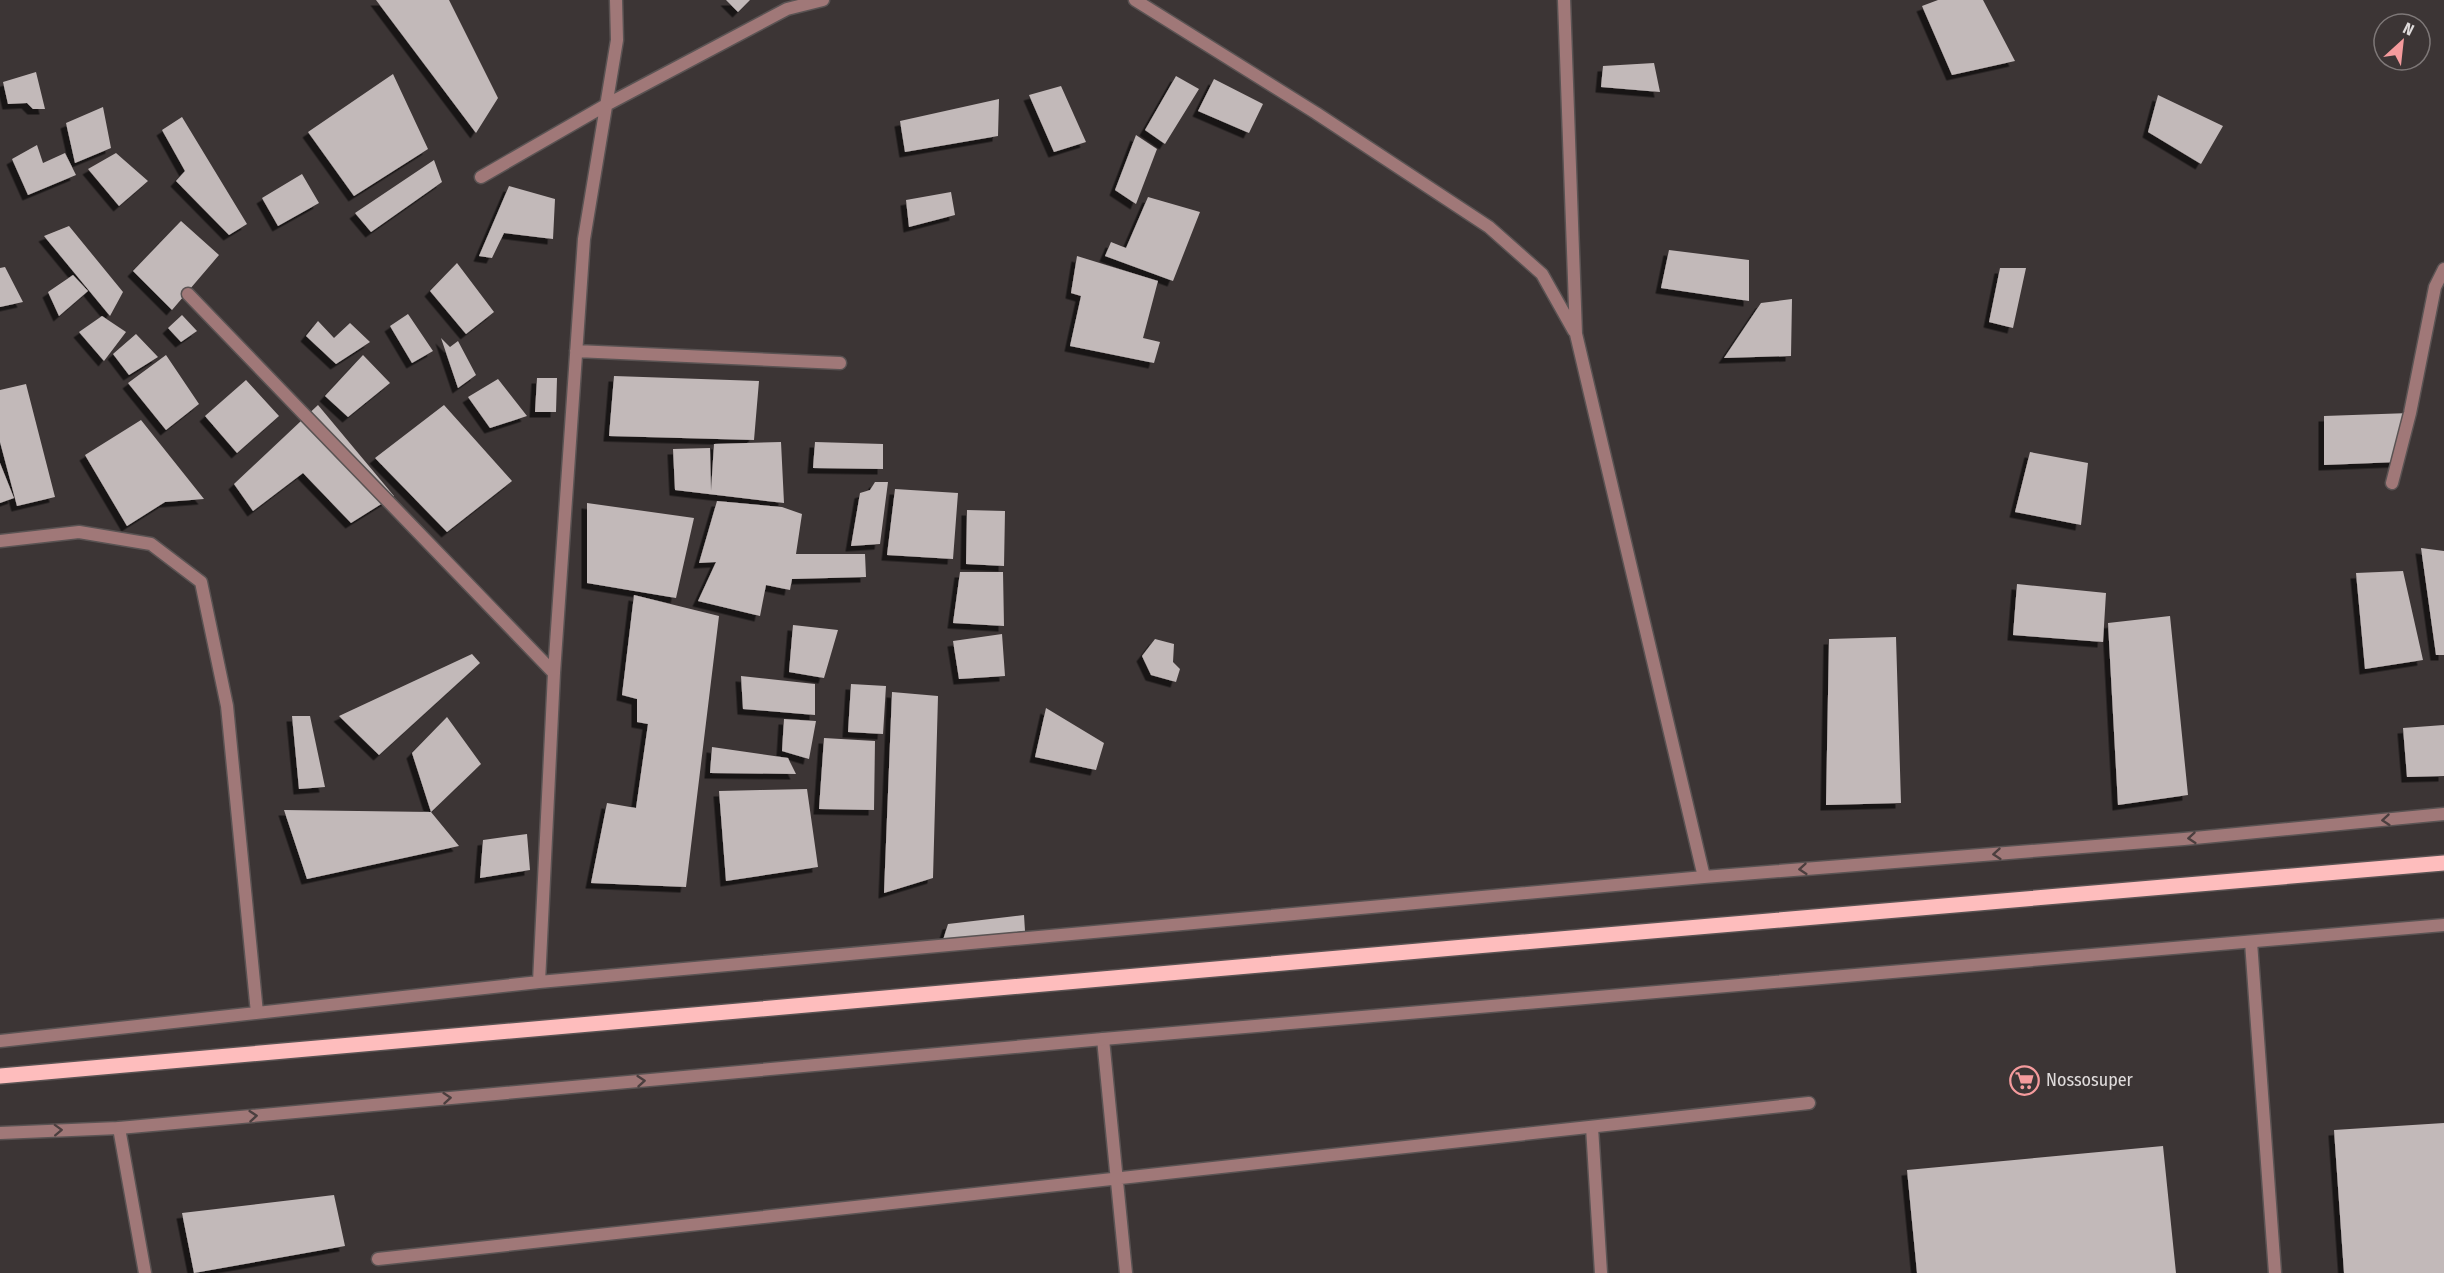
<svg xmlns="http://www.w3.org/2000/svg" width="2444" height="1273" viewBox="0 0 2444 1273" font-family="'Fira Sans Condensed',sans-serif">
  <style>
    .building { fill: #c2b9b9; filter: url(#shadow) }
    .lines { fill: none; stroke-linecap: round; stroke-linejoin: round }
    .service-casing { stroke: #5a5353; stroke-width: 15 }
    .minor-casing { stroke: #5a5353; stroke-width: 15 }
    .primary-casing { stroke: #5a5353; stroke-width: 18 }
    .service { stroke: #a07878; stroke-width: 12 }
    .minor { stroke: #a07878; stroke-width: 12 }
    .primary { stroke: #febdbd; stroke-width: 15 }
    .oneway { stroke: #4b3f3f }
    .labels { text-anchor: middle; stroke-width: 6; stroke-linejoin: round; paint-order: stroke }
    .poi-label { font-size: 18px; fill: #e0dcdc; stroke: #3c3535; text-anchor: start }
  </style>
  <defs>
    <filter id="shadow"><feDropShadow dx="-5.5" dy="5.5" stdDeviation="0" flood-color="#0009"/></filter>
  </defs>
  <rect width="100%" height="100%" fill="#3c3535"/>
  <path class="building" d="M376 0H449L498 98 476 133Z
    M726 0H750L738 12Z
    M1938 0H1983L2015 61 1952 75 1922 6Z
    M1654 63 1660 92 1601 87 1603 66Z
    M36 72 45 109H33L27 103 8 104 3 82Z
    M393 74 428 149 354 196 308 132Z
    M1176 76 1199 89 1165 144 1145 130Z
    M1214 79 1263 104 1249 133 1198 111Z
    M1061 86 1086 142 1054 152 1029 95Z
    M2158 95 2223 126 2201 164 2148 132Z
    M999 99 998 136 905 152 900 121Z
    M103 107 111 148 75 163 66 123Z
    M182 117 247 224 229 235 176 181 185 171 162 130Z
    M1136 135 1157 149 1136 204 1115 190Z
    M37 145 43 163 65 153 76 175 28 195 12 159Z
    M116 153 148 181 119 206 88 169Z
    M434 160 442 182 371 232 355 213Z
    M302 174 319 203 278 226 262 198Z
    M509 186 555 199 553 239 504 233 492 258 479 256Z
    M951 192 955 215 909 227 906 200Z
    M1148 197 1200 212 1173 281 1105 256 1111 242 1126 248Z
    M181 221 219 255 172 310 133 271Z
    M69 226 123 292 110 316 44 236Z
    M1669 250 1749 260V301L1661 288Z
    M1077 256 1158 281 1143 338 1160 342 1154 363 1070 346 1081 296 1071 293Z
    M457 263 494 312 466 334 430 291Z
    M5 267 23 302 0 307V268Z
    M2000 268H2026L2013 328 1989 322Z
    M73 275 88 291 59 316 48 292Z
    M1792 299 1791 356 1724 358 1761 303Z
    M408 314 433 351 412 363 390 326Z
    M182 315 197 331 181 342 168 328Z
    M102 316 126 332 104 361 79 332Z
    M318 321 334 338 350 323 370 342 336 364 306 336Z
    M136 334 158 357 129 375 113 354Z
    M441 338 450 347 458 341 476 375 458 388Z
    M166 355 199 404 166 430 128 383Z
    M363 355 390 383 348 417 325 396Z
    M614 376 759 381 754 440 609 436Z
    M537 378H557L556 412H535Z
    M498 379 527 416 490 428 468 397Z
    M246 380 279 416 237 453 205 416Z
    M26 384 55 497 17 506 0 442V390Z
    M318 405 394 496 351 523 303 473 253 511 234 484Z
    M444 405 512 481 447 532 375 458Z
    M2410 413 2398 462 2324 465V416Z
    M141 420 204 499 165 502 127 526 85 455Z
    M781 442 784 503 675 490 673 449 710 448 711 491 714 444Z
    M815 442 883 444V469L813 468Z
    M2030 452 2088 463 2081 525 2015 512Z
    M0 463 14 498 0 503Z
    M875 482H888L880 544 851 546 860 493 870 490Z
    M895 489 958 493 953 559 887 555Z
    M717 501 782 507 802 514 796 554H865L866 577 792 579 790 590 766 585 760 616 698 601 716 562 699 563Z
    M587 503 694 518 676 598 587 583Z
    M967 510 1005 511 1004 566 966 564Z
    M2421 548 2444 551V655H2436Z
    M2403 571 2423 660 2365 669 2356 573Z
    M960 572H1003L1004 626 953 623Z
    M2017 584 2106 593 2103 642 2013 635Z
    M634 595 719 616 686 887 591 883 607 803 636 808 648 724 637 722V699L622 695Z
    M2170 616 2188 795 2118 805 2108 623Z
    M793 625 838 630 824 678 789 672Z
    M1002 634 1005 676 959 679 953 641Z
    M1896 637 1901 803 1826 805 1829 639Z
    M1155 639 1174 644 1173 662 1180 669 1176 682 1151 675 1142 656Z
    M472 654 480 663 379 755 339 716Z
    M741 676 815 684V715L743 709Z
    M851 684 886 686 883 734 848 732Z
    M892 692 938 696 933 878 884 893Z
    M1046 708 1104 743 1096 770 1035 757Z
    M292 716H310L325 787 299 789Z
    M447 717 481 764 431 812 412 753Z
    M784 719 816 721 809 759 782 751Z
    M2444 725V776L2407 777 2403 728Z
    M824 738 875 741 874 810 819 809Z
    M712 747 788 758 796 774 710 773Z
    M807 789 818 867 726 881 719 791Z
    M284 810 431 812 459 846 307 879Z
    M527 834 530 870 480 878 483 840Z
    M1024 915 1025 931 943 940 948 924Z
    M2444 1123V1273H2344L2334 1130Z
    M2163 1146 2176 1273H1917L1907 1170Z
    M334 1195 345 1246 194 1273 182 1213Z"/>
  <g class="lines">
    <defs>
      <path id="service" d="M2392 483 2410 413 2435 287 2444 269
        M2251 942 2275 1273
        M1103 1039 1126 1273
        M1592 1127 1601 1273
        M119 1128 145 1273
        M378 1259 1809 1103"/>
      <path id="minor" d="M1135 0 1316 113 1489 227 1542 274 1574 331
        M1564 0 1576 334 1704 877
        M481 177 606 105 787 9 823 0
        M188 294 554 673
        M576 351 840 363
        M0 541 79 532 151 544 201 582 227 706 257 1013
        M539 982 554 673 584 239 617 40 616 0
        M0 1041 539 982 1704 877 2184 839 2444 814
        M0 1133 119 1128 1103 1039 2444 925"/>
      <path id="primary" d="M0 1076 1453 948 2444 863"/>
    </defs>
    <use href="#service" class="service-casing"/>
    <use href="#minor" class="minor-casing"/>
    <use href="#primary" class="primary-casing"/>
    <use href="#service" class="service"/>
    <use href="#minor" class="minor"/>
    <use href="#primary" class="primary"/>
  </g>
  <defs><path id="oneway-chevron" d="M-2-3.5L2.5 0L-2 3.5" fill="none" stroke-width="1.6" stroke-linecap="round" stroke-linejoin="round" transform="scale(1.5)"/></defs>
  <g class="oneway">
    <use href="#oneway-chevron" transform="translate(2386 820) rotate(175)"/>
    <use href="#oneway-chevron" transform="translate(2192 838) rotate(175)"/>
    <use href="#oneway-chevron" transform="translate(1997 854) rotate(175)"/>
    <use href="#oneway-chevron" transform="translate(1803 869) rotate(175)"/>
    <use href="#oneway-chevron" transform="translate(641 1081) rotate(-5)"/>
    <use href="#oneway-chevron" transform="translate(447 1098) rotate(-5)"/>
    <use href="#oneway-chevron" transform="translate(253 1116) rotate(-5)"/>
    <use href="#oneway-chevron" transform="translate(58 1130) rotate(-2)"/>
  </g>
  <defs>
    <symbol id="supermarket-ring" viewBox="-11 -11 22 22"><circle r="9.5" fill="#3c3535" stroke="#f59b9d" stroke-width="1.5"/><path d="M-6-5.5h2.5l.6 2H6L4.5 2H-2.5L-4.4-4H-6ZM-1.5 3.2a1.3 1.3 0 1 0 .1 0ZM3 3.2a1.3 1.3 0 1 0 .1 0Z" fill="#f59b9d"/></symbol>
  </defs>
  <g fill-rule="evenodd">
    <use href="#supermarket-ring" x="2008" y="1064" width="33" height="33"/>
  </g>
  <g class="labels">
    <g class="poi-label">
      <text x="2046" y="1086">Nossosuper</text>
    </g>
  </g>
  <g transform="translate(2402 42) rotate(27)"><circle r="28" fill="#3c3535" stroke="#7e7878" stroke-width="1.5"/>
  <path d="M0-4.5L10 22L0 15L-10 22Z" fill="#f59b9d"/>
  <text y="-9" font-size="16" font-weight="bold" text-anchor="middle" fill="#e0dcdc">N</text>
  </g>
</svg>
